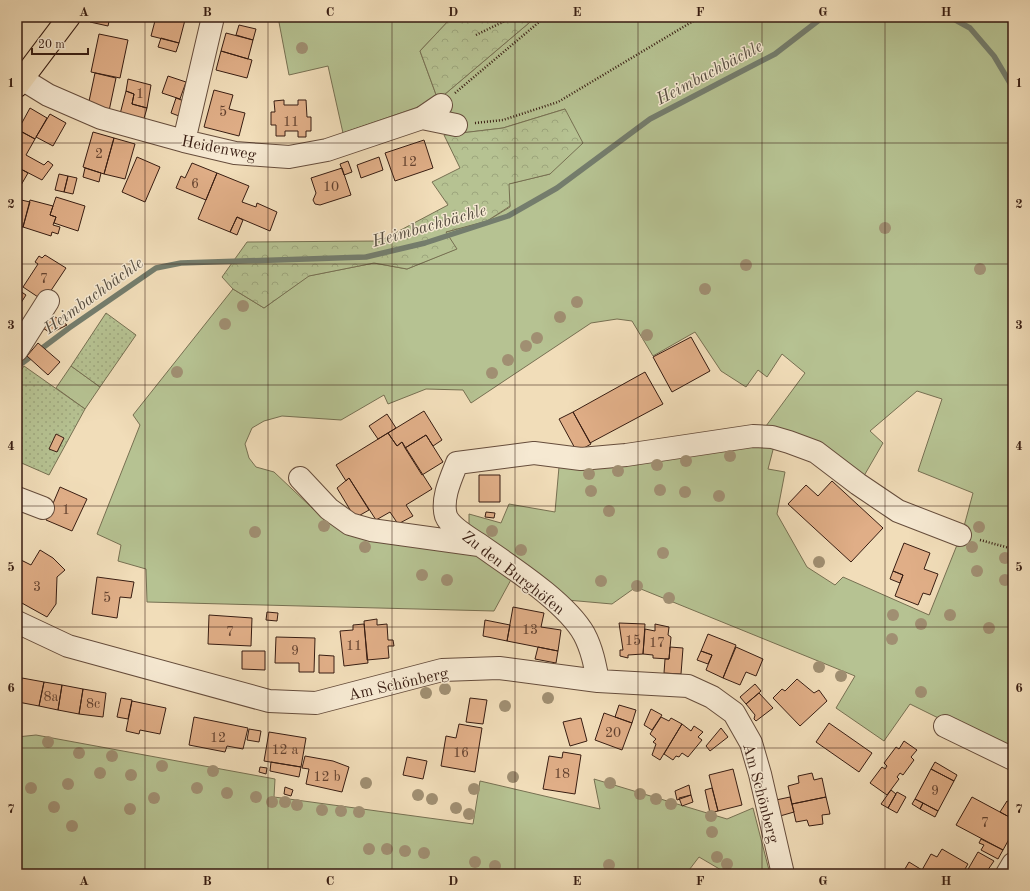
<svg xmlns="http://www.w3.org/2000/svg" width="1030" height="891" viewBox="0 0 1030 891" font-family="'Old Standard TT',serif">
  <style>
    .grass { fill: #b6c292; stroke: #777052 }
    .forest { fill: url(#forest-crowns); stroke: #777052 }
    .garden { fill: url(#garden-dots); stroke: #777052 }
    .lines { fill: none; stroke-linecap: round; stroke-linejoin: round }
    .stream { stroke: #747d6d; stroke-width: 5.5 }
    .building { fill: #e0ae87; stroke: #381d12 }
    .minor-casing { stroke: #664d3c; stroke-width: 24 }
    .major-casing { stroke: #381d12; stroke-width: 24 }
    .path { stroke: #381d12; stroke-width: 2.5; stroke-dasharray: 1 2; stroke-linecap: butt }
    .minor { stroke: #f6e9d2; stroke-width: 22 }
    .major { stroke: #f1ddb9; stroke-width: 22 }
    .tree { fill: #a08f72 }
    .grid { fill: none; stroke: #381d12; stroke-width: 1; stroke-opacity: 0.55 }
    .labels { text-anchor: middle; stroke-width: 3; stroke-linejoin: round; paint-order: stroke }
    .number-label { font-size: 14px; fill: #62412f }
    .street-label { font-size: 16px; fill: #381d12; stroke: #f6e9d2 }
    .water-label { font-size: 17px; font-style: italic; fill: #564d40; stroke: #f6e9d2 }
    .neatline { fill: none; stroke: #381d12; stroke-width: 1.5 }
    .grid-label { font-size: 13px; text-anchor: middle; font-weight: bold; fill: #381d12 }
  </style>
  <defs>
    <pattern id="forest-crowns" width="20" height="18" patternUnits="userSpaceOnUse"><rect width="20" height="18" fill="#b6c292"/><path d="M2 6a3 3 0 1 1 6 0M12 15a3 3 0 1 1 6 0" fill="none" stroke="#9da67d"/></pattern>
    <pattern id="garden-dots" width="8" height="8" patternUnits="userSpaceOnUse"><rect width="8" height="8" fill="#b6c292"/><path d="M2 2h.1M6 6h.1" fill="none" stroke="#9da67d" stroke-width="1.8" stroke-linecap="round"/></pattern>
  </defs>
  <rect width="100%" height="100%" fill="#f1ddb9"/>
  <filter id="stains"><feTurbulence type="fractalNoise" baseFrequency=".005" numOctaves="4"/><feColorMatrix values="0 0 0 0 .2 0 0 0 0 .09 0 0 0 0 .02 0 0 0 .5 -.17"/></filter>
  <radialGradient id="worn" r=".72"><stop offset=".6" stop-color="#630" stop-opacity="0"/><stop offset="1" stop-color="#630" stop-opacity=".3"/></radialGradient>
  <path class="grass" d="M278 17H452L420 51 438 100 536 17H1013V755L910 704 884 741 836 708 855 676 636 587 612 604 567 600 469 526V514L501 523 509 504 555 512 559 467 736 443 774 446 768 469 785 472 777 514 807 567 835 585 843 577 929 615 963 530 973 493 918 471 942 399 917 391 870 431 883 443 861 481 766 426 805 373 782 354 767 377 758 370 746 387 721 371 695 332 653 356 632 321 617 319 591 323 471 403 463 390 426 389 388 404 384 395 341 420 282 416 264 421 252 428 245 444 249 458 256 467 274 472 327 522 347 532 476 549 513 576 494 611 147 602 146 569 118 561 121 545 97 534 140 425 133 415 233 289 264 308 308 276 374 263 407 269 456 249 446 232 487 221 510 207 508 184 550 174 565 109 503 128 462 133 438 100 343 133 328 66 289 75Z
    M71 366 100 387 85 409 56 388Z
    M36 735 275 779 274 797 473 824 480 781 600 809 594 779 727 819 753 808 770 874H728L699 857 686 874H17V737Z"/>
  <path class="forest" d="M452 17H536L438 100 420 51Z
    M565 109 583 143 550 174 509 184 510 206 487 221 446 232 457 249 407 269 374 263 309 276 264 308 233 289 222 277 247 242 380 241 448 205 432 182 460 168 444 135 503 128Z"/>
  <path class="garden" d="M106 313 136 335 100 387 71 366Z
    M24 366 85 409 49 475 17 461V377Z"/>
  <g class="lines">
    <path class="stream" d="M950 17 970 28 994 56 1013 88
      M17 367 69 328 156 268 181 263 366 257 425 243 508 216 557 188 650 119 775 54 823 17"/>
  </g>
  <path class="building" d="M91 17H110L108 26 90 22Z
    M115 17H132L131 21Z
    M156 17H174L185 20 179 43 151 36Z
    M239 25 256 29 253 40 236 35Z
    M226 33 253 40 248 59 221 51Z
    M99 34 128 40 120 78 91 72Z
    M161 38 179 43 176 52 158 47Z
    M221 51 252 60 247 78 216 70Z
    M95 73 116 78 109 111 88 106Z
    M168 76 186 82 180 99 162 93Z
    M128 79 151 85 147 108 132 104 134 94 126 91Z
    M214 90 233 95 229 109 245 113 239 136 204 127Z
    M126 91 134 94 132 104 147 108 143 122 119 118Z
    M176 98 184 101 179 116 171 113Z
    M284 100V105H298V100H306L307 117H311V131H306V137H298V131H285V136H276V125H271V112H275L274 101Z
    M30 108 47 118 35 139 18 130Z
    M50 114 66 123 53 146 36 137Z
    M17 129 35 139 26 155 44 165 48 161 53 165 42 180 17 167Z
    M93 132 114 138 104 174 83 167Z
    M114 138 135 144 125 179 104 174Z
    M424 140 433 168 395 181 385 153Z
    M137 157 160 167 145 202 122 192Z
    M379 157 383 170 361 178 357 165Z
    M348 161 352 172 344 175 340 164Z
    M192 163 217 173 206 200 176 188 181 176 185 178Z
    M17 167 28 173 17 192Z
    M85 168 101 173 99 182 83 177Z
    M342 168 351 195 320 205 315 204 313 200 316 193 311 178Z
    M217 173 249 186 242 202 256 207 257 203 277 212 270 231 237 217 230 232 198 219Z
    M59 174 68 176 64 192 55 190Z
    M68 176 77 178 73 194 64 192Z
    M56 197 85 206 78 231 54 223 56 217 50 215Z
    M17 199 30 202 23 227 17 226Z
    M30 200 53 206 50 215 56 217 53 225 60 227 58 234 52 232 51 236 23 227Z
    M237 217 243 220 237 235 230 232Z
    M45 255 66 268 44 301 23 287 38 264 35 262 39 256 42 258Z
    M17 289 26 295 17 309Z
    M45 310 67 325 51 333 36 324Z
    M691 337 710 371 672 392 653 357Z
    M38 343 60 362 48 375 27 356Z
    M645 372 663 404 590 443 573 412Z
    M424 411 442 440 433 446 426 435 405 448 402 442 397 446 388 433Z
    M573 412 591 444 577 452 559 419Z
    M387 414 396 428 378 439 369 426Z
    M388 433 397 446 402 442 432 489 406 505 413 516 398 524 390 512 376 520 349 478 346 481 336 465Z
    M56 434 64 438 57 452 49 449Z
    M426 435 443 462 422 475 405 448Z
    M479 475H500V502H479Z
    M349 478 369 510 355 518 337 488Z
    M832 481 883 528 851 562 788 504 806 485 818 496Z
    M60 487 87 499 72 531 46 520Z
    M486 512 495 513 494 518 485 517Z
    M904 543 930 553 924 569 938 574 930 595 923 593 918 605 895 596 903 575 893 571Z
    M40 550 53 558 65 570 57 577 56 604 47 617 20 602 17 595V563L19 559 31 565Z
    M893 571 903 575 900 583 890 579Z
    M97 577 134 582 131 598 120 597 117 618 92 614Z
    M513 607 544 613 541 627 561 630 558 651 507 641Z
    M267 612 278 613 277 621 266 620Z
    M209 615 252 618 251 646 208 644Z
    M377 619V625L387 624 388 640H393L394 646H388L389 658 367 660 364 621Z
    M485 620 510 625 507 641 483 636Z
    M619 623 645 624 643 654 628 655V658L620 656V650H623Z
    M364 624 368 663 344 666 340 631 353 630V625Z
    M655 624 669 627 668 635 671 637 669 659 653 658V655L643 654 645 629 655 631Z
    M708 634 736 645 723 678 706 670 712 655 701 651Z
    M276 637 315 638 314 672H299V663H275Z
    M538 647 558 651 556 663 535 659Z
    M670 647 683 648 681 674 664 673 665 659H669Z
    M736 647 763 659 756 676 746 672 740 685 723 678Z
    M242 651H265V670L242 669Z
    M701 651 712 655 708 664 697 660Z
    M319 655 334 656V673H319Z
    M22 678 44 682 39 706 18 702Z
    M797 679 814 693 819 690 827 701 800 726 773 698 782 689 785 691Z
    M44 682 62 685 58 710 39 706Z
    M755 684 761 691 746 704 740 697Z
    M62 685 83 689 79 714 58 710Z
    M83 689 106 693 103 717 79 714Z
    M759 693 773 708 756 721 754 719 755 715 746 704Z
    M121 698 132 700 128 719 117 717Z
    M470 698 487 700 483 724 466 722Z
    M132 701 166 708 160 734 140 730 139 734 126 731Z
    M619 705 636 710 632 723 615 717Z
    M651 709 662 715 652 730 644 725Z
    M604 713 632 723 622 750 595 740Z
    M194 717 248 728 243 749 227 746 225 752 189 745Z
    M661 717 669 721 671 718 682 724 660 760 652 755 656 744 653 742 656 739 650 734Z
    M581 718 587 741 570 746 563 722Z
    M829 723 872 753 859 772 816 742Z
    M459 724 482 728 475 772 441 766 446 736 456 738Z
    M682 724 691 731 694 726 703 732 698 737 702 740 688 757 682 753 679 757 676 756 673 760 664 754Z
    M721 728 728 737 710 751 706 746Z
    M249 729 261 731 259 742 247 740Z
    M269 732 306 738 301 767 264 761Z
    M904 741 917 750 911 757 914 760 903 775 900 773 897 777 899 779 887 795 870 783 882 767 885 769 887 766 884 763 896 747 899 749Z
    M563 752 581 755 575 794 543 789 549 756 562 758Z
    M305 756 333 761 349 767 342 792 306 784 309 769 302 768Z
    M407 757 427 761 423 779 403 775Z
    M271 762 301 767 299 777 270 771Z
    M935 762 957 775 954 781 931 769Z
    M260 767 267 768 266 774 259 772Z
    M733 769 742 805 718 811 709 775Z
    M931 769 954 781 938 811 915 799Z
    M812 773 814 780 822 778 826 797 792 804 788 786 799 783 798 776Z
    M689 785 691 795 677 800 675 791Z
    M285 787 293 790 291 796 284 794Z
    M712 788 718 811 710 813 705 790Z
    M891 790 896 794 888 808 881 804Z
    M897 792 906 797 897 813 888 808Z
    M691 795 693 802 682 806 679 798Z
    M790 797 794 812 780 816 776 800Z
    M826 797 830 814 822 815 823 824 809 826 807 820 796 822 792 804Z
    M972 797 1013 819V832L1003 850 956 825Z
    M915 799 923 803 920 809 912 804Z
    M1007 801 1013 804V819L1000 812Z
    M923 803 938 811 935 817 920 809Z
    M981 839 1003 850 998 859 981 850 984 845 979 843Z
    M942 849 968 864 962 874H902L909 862 922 870 931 854 937 857Z
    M978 852 994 861 985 874H972L967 871Z"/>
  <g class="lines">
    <defs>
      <path id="minor" d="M22 79 48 95 101 118 184 141 235 153 261 155 289 157 327 150 422 118 441 105
        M422 118 456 125
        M184 141 213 17
        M17 350 48 301
        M300 478 329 509 350 524 371 530 479 545
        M17 498 43 508
        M17 622 68 646 269 701 316 703 442 670 499 668 598 681 688 686 712 697 734 713 751 743 760 774 783 874
        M598 681C595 665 592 649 584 634 566 602 511 567 480 545 471 539 450 527 446 516 441 499 451 478 457 463L534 453 581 459 626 455 753 436 772 437 789 442 816 452 858 484 898 511 960 535
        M945 726 1013 759
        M1007 874 1013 864"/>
      <path id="major" d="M17 86 69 17"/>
    </defs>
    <use href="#minor" class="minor-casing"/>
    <use href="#major" class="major-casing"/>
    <path class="path" d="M476 35 513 17
      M455 93 545 17
      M475 123 503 120 558 102 700 17
      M980 540 1013 549"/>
    <use href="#minor" class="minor"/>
    <use href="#major" class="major"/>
  </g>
  <g class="tree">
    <circle cx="302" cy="48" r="6"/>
    <circle cx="885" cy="228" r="6"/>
    <circle cx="746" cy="265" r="6"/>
    <circle cx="980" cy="269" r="6"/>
    <circle cx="705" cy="289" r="6"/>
    <circle cx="577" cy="302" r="6"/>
    <circle cx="243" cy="306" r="6"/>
    <circle cx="560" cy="317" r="6"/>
    <circle cx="225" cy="324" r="6"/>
    <circle cx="647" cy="335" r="6"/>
    <circle cx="537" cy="338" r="6"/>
    <circle cx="526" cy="346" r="6"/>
    <circle cx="508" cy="360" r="6"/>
    <circle cx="177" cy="372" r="6"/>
    <circle cx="492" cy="373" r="6"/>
    <circle cx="730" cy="456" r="6"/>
    <circle cx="686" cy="461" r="6"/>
    <circle cx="657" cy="465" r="6"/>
    <circle cx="618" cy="471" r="6"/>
    <circle cx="589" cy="474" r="6"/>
    <circle cx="660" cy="490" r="6"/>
    <circle cx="591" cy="491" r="6"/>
    <circle cx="685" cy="492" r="6"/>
    <circle cx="719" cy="496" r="6"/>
    <circle cx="609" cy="511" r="6"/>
    <circle cx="324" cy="526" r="6"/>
    <circle cx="979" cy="527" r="6"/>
    <circle cx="492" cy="531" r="6"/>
    <circle cx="255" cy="532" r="6"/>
    <circle cx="365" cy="547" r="6"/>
    <circle cx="972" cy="547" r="6"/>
    <circle cx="521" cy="550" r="6"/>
    <circle cx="663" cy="553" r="6"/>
    <circle cx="1005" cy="558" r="6"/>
    <circle cx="819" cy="562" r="6"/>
    <circle cx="977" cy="571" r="6"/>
    <circle cx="422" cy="575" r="6"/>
    <circle cx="447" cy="580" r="6"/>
    <circle cx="1005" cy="580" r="6"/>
    <circle cx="601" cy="581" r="6"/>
    <circle cx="637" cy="586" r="6"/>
    <circle cx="669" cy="598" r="6"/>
    <circle cx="893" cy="615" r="6"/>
    <circle cx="950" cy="615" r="6"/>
    <circle cx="921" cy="624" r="6"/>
    <circle cx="989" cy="628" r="6"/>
    <circle cx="892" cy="639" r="6"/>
    <circle cx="819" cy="667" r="6"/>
    <circle cx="841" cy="676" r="6"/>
    <circle cx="445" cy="689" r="6"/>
    <circle cx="921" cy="692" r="6"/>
    <circle cx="426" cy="693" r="6"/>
    <circle cx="548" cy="698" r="6"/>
    <circle cx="505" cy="706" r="6"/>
    <circle cx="48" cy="742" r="6"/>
    <circle cx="79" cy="753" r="6"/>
    <circle cx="112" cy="756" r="6"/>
    <circle cx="162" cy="766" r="6"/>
    <circle cx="213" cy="771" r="6"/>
    <circle cx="100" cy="773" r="6"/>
    <circle cx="131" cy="775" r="6"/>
    <circle cx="513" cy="777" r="6"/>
    <circle cx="366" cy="783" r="6"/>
    <circle cx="610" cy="783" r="6"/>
    <circle cx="68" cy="784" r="6"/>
    <circle cx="31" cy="788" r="6"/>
    <circle cx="197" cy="788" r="6"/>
    <circle cx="474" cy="789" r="6"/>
    <circle cx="227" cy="793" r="6"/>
    <circle cx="640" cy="794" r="6"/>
    <circle cx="418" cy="795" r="6"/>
    <circle cx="256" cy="797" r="6"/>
    <circle cx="154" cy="798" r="6"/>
    <circle cx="432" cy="799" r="6"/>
    <circle cx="656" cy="799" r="6"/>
    <circle cx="272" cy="802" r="6"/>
    <circle cx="285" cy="802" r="6"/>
    <circle cx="671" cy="804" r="6"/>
    <circle cx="297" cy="805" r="6"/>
    <circle cx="54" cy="807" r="6"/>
    <circle cx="456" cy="808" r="6"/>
    <circle cx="130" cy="809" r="6"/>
    <circle cx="322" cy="810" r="6"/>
    <circle cx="341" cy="811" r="6"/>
    <circle cx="359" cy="812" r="6"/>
    <circle cx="469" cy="814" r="6"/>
    <circle cx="711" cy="816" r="6"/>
    <circle cx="72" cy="826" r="6"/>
    <circle cx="712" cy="832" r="6"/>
    <circle cx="369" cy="849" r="6"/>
    <circle cx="387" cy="849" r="6"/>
    <circle cx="405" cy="851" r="6"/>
    <circle cx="424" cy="853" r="6"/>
    <circle cx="717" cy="857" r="6"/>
    <circle cx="475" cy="862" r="6"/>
    <circle cx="727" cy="864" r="6"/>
    <circle cx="609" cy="865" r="6"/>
    <circle cx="495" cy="866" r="6"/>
  </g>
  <path class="grid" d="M145 17V874M268 17V874M392 17V874M515 17V874M638 17V874M762 17V874M885 17V874M17 143H1013M17 264H1013M17 385H1013M17 506H1013M17 627H1013M17 748H1013"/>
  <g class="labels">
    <g class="number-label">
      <text x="140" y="98">1</text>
      <text x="223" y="116">5</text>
      <text x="291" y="126">11</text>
      <text x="99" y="158">2</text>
      <text x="409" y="166">12</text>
      <text x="195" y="188">6</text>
      <text x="331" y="191">10</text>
      <text x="44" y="283">7</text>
      <text x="66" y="514">1</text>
      <text x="37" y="591">3</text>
      <text x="107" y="602">5</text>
      <text x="530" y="634">13</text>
      <text x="230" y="636">7</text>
      <text x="633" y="645">15</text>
      <text x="657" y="647">17</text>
      <text x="354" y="650">11</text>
      <text x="295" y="655">9</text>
      <text x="51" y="701">8a</text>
      <text x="93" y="708">8c</text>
      <text x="613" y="737">20</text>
      <text x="218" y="742">12</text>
      <text x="285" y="754">12 a</text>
      <text x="461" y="757">16</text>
      <text x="562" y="778">18</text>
      <text x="327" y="781">12 b</text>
      <text x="935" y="795">9</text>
      <text x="985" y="827">7</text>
    </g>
    <g class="street-label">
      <text transform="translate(219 147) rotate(11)" y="6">Heidenweg</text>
      <text transform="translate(514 572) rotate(38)" y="6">Zu den Burghöfen</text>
      <text transform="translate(398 683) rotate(-13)" y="6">Am Schönberg</text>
      <text transform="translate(762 793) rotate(75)" y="6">Am Schönberg</text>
    </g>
    <g class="water-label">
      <text transform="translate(709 72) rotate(-28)" y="6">Heimbachbächle</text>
      <text transform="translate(429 225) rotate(-16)" y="6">Heimbachbächle</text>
      <text transform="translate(93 295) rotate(-36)" y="6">Heimbachbächle</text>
    </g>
  </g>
  <rect width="1030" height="891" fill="none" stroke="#f1ddb9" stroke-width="44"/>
  <path d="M32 48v6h56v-6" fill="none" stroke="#381d12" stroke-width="2"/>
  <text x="38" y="48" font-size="12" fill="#381d12" stroke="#f6e9d2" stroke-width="3" paint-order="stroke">20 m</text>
  <rect x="22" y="22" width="986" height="847" class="neatline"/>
  <g class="grid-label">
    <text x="84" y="16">A</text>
    <text x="207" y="16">B</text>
    <text x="330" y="16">C</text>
    <text x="453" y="16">D</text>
    <text x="577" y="16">E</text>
    <text x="700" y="16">F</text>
    <text x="823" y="16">G</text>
    <text x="946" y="16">H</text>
    <text x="11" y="87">1</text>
    <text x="1019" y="87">1</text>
    <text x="11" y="208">2</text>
    <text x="1019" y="208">2</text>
    <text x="11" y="329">3</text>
    <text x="1019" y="329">3</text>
    <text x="11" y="450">4</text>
    <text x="1019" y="450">4</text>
    <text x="11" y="571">5</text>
    <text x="1019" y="571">5</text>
    <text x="11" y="692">6</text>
    <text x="1019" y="692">6</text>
    <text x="11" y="813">7</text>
    <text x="1019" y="813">7</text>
    <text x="84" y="885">A</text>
    <text x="207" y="885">B</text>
    <text x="330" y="885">C</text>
    <text x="453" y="885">D</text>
    <text x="577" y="885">E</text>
    <text x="700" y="885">F</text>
    <text x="823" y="885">G</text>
    <text x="946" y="885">H</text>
  </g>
  <rect width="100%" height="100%" filter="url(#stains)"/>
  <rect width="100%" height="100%" fill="url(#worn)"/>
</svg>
